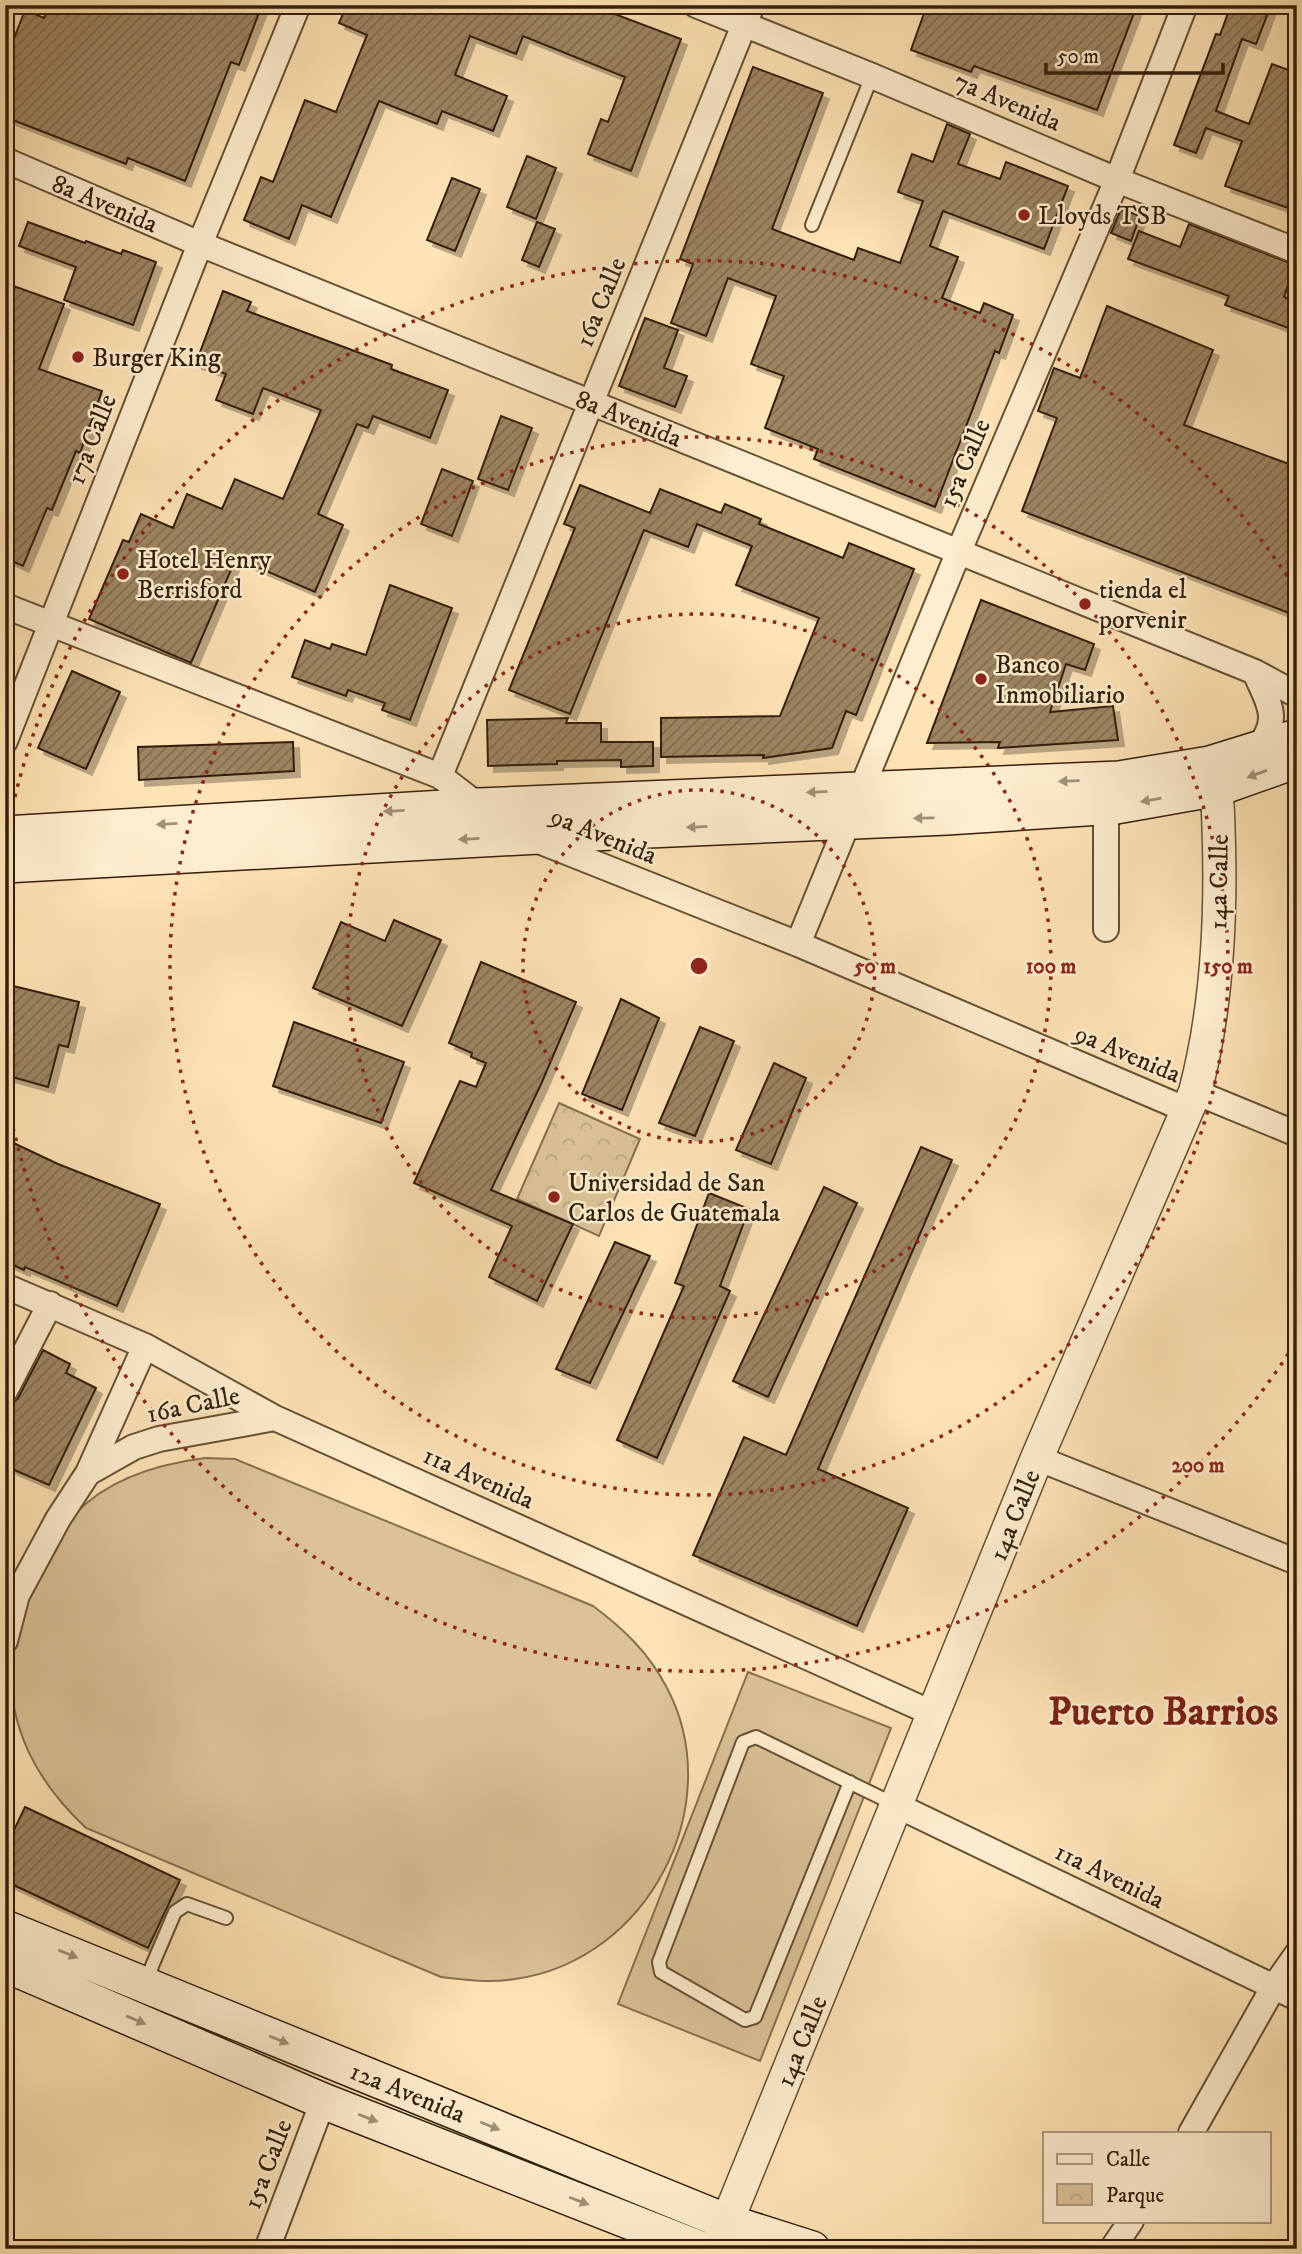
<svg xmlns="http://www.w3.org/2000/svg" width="1302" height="2254" viewBox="0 0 1302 2254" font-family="'IM FELL DW Pica',serif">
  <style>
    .park { fill: url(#park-crowns); stroke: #877050; stroke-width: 2 }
    .pitch { fill: #dbc297; stroke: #877050; stroke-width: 2 }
    .building { fill: url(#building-hatch); stroke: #331f0a; stroke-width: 2; filter: url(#shadow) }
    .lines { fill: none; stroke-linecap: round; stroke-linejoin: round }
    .service-casing { stroke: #665034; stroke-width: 16 }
    .minor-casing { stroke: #665034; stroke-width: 28 }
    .tertiary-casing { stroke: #665034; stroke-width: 35 }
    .secondary-casing { stroke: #331f0a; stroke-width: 38 }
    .service { stroke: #feedce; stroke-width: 12 }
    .minor { stroke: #feedce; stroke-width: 24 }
    .tertiary { stroke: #feedce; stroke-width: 32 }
    .secondary { stroke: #feedce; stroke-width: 35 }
    .oneway { fill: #a39076 }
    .ring { fill: none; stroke: #8f2418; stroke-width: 3.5; stroke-dasharray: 3.5 7 }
    .poi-dot { fill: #8f2418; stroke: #feedce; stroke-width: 2.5 }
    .labels { text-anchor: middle; stroke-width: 5; stroke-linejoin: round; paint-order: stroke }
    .street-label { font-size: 26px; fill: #331f0a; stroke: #feedce }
    .poi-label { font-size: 26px; fill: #331f0a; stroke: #feedce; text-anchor: start }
    .town-label { font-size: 40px; font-weight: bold; fill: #7a1f14; stroke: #feedce }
    .centre { fill: #8f2418; stroke: #feedce; stroke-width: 3.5 }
    .ring-label { font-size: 21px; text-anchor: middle; font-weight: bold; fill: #8f2418; stroke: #feedce; stroke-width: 5; stroke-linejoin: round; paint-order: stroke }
  </style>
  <defs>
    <pattern id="park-crowns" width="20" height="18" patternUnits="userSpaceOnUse" patternTransform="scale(1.75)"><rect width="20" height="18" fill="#dbc297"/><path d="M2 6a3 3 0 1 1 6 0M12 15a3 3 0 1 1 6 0" fill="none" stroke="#bca681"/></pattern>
    <pattern id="building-hatch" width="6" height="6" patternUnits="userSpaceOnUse" patternTransform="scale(1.75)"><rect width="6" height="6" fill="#9d8562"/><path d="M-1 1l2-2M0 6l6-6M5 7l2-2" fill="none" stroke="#816c4f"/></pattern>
    <filter id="shadow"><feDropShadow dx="6" dy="6" stdDeviation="0" flood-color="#0004"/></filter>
  </defs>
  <rect width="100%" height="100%" fill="#fee3b4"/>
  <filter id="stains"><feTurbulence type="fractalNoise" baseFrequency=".00286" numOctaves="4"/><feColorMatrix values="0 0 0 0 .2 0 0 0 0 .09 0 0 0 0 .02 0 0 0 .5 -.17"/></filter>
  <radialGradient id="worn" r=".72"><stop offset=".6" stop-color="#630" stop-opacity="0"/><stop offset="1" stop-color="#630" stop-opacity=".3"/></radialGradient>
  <path class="park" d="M559 1103 640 1139 599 1236 517 1199Z"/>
  <path class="pitch" d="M205 1458 235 1459 593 1606C624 1629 649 1653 667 1688 729 1806 647 1961 515 1979 490 1983 466 1980 441 1977L86 1828C36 1781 8 1728 10 1658 10 1645 10 1628 15 1616 22 1598 35 1581 45 1565 54 1549 62 1527 75 1514 109 1478 158 1464 205 1458Z
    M748 1672 891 1728 760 2061 618 2004Z"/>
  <path class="building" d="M49 5H170L190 13 193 5H262L239 65 231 62 185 181 128 158 126 164 5 117V62L25 10 44 18Z
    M347 5H591L681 39 631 171 588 154 601 119 608 122 625 77 523 36 516 54 470 36 455 75 507 96 493 131 442 111 437 124 379 101 331 217 302 205 289 239 244 220 261 177 273 182 305 100 336 112 367 35 339 23Z
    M927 5H1137L1097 110 974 66 971 72 911 50Z
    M1231 5H1271L1256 44 1242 39 1216 111 1249 124 1272 64 1297 73V211L1225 186 1242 141 1206 128 1196 153 1174 145 1216 34 1220 35Z
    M753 67 823 93 772 229 854 260 858 248 900 263 923 201 898 192 912 154 933 162 947 124 970 134 958 164 1000 179 1006 162 1068 186 1044 249 943 211 930 246 958 257 942 298 980 313 984 303 1013 315 999 353 995 351 935 507 814 459 818 449 765 428 784 376 751 364 776 296 728 278 706 336 671 323 693 264 680 259Z
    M527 156 556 168 536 219 507 207Z
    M452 178 480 189 455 251 427 240Z
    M1121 209 1140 216 1131 241 1111 233Z
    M28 222 85 243 86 241 121 254 123 250 156 262 133 325 64 300 76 267 19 246Z
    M537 222 555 229 539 267 522 260Z
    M1189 224 1295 265 1284 297 1297 302V331L1225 305 1229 296 1128 259 1139 231 1180 247Z
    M5 283 64 304 39 369 102 391 80 453 76 451 52 510 47 508 23 566 5 558V365L10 351 5 349Z
    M223 291 251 302 247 311 392 365 391 369 448 390 430 438 373 416 368 428 357 424 318 514 343 525 315 592 236 558 191 663 89 619 123 540 129 542 141 514 173 528 187 494 222 509 235 479 283 499 321 410 263 388 253 414 216 400 226 374 196 363Z
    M1107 306 1213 350 1184 425 1297 467V616L1022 511 1057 418 1038 411 1054 368 1080 378Z
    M645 318 678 330 664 368 687 376 675 407 619 386Z
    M501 416 532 428 508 490 478 479Z
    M442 469 473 481 452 536 421 524Z
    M580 485 650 513 660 489 721 513 725 504 761 519 759 524 843 558 849 543 914 569 856 715 846 711 832 748 763 758 764 755 661 757V718L780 716 819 618 736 585 752 546 697 524 688 547 644 530 570 714 509 690 575 528 564 524Z
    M390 585 452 608 410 720 382 710 385 703 348 690 346 696 292 677 305 640 330 649 332 644 366 655Z
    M981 600 1094 644 1085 670 1066 664 1050 712 1113 706 1118 740 998 748 1000 742 927 743Z
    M72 671 120 692 86 769 38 748Z
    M568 718 566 723H601V742H653V766L621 767V760L557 761V764L488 766 487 720Z
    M293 742 294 771 139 780 138 747Z
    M394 920 441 940 402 1026 313 988 341 922 385 941Z
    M481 962 576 1002 542 1082 491 1190 573 1224 537 1301 489 1277 512 1226 414 1183 460 1081 476 1087 486 1063 471 1057 472 1053 449 1043Z
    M5 984 79 1002 68 1047 59 1045 48 1087 5 1075Z
    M621 999 659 1018 622 1110 582 1094Z
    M294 1022 404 1062 381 1123 273 1086Z
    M700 1027 734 1041 695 1136 659 1123Z
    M774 1063 806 1078 771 1164 736 1150Z
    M5 1139 58 1164 160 1204 117 1306 25 1267 24 1270 5 1261Z
    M921 1147 952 1160 818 1469 908 1508 857 1626 693 1555 744 1437 786 1455Z
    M824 1187 857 1203 768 1397 733 1381Z
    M709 1193 749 1209 720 1286 730 1291 657 1458 617 1440 684 1286 675 1283Z
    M615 1242 650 1256 590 1383 556 1369Z
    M43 1350 70 1364 66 1373 96 1388 49 1485 5 1466V1414L10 1405 18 1398Z
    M25 1807 180 1880 148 1948 5 1881V1849Z"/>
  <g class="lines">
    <defs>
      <path id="service" d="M812 225 872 76
        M850 1782 755 2017 745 2020 661 1972 659 1962 743 1742 756 1737 896 1805
        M148 1982 152 1966 175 1912 187 1904 226 1918"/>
      <path id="minor" d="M696 5 872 76 1117 180 1297 251
        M5 160 200 244 1255 672 1297 695
        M5 606 440 776 483 809
        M1255 672C1268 703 1282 718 1258 748
        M5 741 200 244 298 5
        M440 776 752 5
        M1106 807V929
        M539 841 798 944 1187 1110
        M798 944 959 551 1117 180 1185 5
        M1195 1092 1297 1134
        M5 1286 145 1346 275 1418 934 1714
        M5 1391 50 1304
        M1037 1458 1297 1562
        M88 1473 134 1447 159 1439 275 1418
        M5 1641 17 1595 58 1519 88 1473 145 1346
        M896 1805 1297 1998
        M1191 2133 1273 1988 1297 1954
        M267 2249 323 2101
        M1112 2249 1131 2221"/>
      <path id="tertiary" d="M716 2249 1037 1458 1195 1092C1216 1013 1221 927 1219 845 1218 817 1219 792 1210 765"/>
      <path id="secondary" d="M5 834 478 806 1119 779 1210 764 1297 737
        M5 865 648 830 947 817 1116 806 1218 788 1297 760
        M5 1928 727 2222 812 2249
        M5 1964 323 2101 700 2249"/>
    </defs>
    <use href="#service" class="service-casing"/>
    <use href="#minor" class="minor-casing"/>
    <use href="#tertiary" class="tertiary-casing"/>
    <use href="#secondary" class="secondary-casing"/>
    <use href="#service" class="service"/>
    <use href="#minor" class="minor"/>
    <use href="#tertiary" class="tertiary"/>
    <use href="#secondary" class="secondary"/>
  </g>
  <defs><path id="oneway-solid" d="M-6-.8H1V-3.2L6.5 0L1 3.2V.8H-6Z" transform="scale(1.75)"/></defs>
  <g class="oneway">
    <use href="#oneway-solid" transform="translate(1257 774) rotate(160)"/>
    <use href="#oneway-solid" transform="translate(1069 781) rotate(178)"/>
    <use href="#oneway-solid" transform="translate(817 792) rotate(177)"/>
    <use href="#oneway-solid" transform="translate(1151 800) rotate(170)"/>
    <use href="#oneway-solid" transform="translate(394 811) rotate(177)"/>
    <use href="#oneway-solid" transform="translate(924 818) rotate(179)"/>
    <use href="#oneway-solid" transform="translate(167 824) rotate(177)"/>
    <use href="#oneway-solid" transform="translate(697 827) rotate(177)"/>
    <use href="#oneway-solid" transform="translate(469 839) rotate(177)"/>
    <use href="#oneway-solid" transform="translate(68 1954) rotate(22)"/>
    <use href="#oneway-solid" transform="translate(136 2020) rotate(23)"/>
    <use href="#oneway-solid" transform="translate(279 2040) rotate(22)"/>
    <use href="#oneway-solid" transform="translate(368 2118) rotate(21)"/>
    <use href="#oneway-solid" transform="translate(490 2126) rotate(22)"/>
    <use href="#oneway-solid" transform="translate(579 2201) rotate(21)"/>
  </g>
  <g class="ring">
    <circle cx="699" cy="966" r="176"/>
    <circle cx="699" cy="966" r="352"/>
    <circle cx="699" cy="966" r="529"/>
    <path d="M1294 1345A705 705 0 0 1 6 1094M6 838A705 705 0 0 1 1294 587"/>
  </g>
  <g class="poi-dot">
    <circle cx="1024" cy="215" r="7"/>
    <circle cx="78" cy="357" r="7"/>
    <circle cx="123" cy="574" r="7"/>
    <circle cx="1085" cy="604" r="7"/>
    <circle cx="981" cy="679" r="7"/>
    <circle cx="554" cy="1197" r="7"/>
  </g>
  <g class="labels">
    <g class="street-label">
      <text transform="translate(1008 101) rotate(23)" y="9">7a Avenida</text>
      <text transform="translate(105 203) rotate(23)" y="9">8a Avenida</text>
      <text transform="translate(600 302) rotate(-68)" y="9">16a Calle</text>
      <text transform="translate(629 418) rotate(22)" y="9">8a Avenida</text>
      <text transform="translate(91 439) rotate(-69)" y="9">17a Calle</text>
      <text transform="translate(964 463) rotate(-67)" y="9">15a Calle</text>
      <text transform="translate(604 835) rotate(22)" y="9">9a Avenida</text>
      <text transform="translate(1218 882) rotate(-89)" y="9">14a Calle</text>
      <text transform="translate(1128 1053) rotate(23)" y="9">9a Avenida</text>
      <text transform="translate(193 1404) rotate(-12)" y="9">16a Calle</text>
      <text transform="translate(479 1477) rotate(24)" y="9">11a Avenida</text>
      <text transform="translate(1014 1515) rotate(-68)" y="9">14a Calle</text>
      <text transform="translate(1110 1875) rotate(26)" y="9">11a Avenida</text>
      <text transform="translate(801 2041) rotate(-68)" y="9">14a Calle</text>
      <text transform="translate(408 2092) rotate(22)" y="9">12a Avenida</text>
      <text transform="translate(267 2164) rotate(-69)" y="9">15a Calle</text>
    </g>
    <g class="poi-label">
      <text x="1038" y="224">Lloyds TSB</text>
      <text x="92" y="366">Burger King</text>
      <text x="137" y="568">Hotel Henry<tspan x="137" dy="30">Berrisford</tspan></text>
      <text x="1099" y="598">tienda el<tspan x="1099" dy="30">porvenir</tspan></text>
      <text x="995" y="673">Banco<tspan x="995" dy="30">Inmobiliario</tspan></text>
      <text x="568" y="1191">Universidad de San<tspan x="568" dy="30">Carlos de Guatemala</tspan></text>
    </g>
    <g class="town-label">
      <text x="1163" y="1724">Puerto Barrios</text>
    </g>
  </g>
  <circle cx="699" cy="966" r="10" class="centre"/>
  <g class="ring-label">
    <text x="875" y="973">50 m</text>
    <text x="1051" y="973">100 m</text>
    <text x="1228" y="973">150 m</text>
    <text x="1198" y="1472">200 m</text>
  </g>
  <rect width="1302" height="2254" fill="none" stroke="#fee3b4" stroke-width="28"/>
  <rect x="7" y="7" width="1288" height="2240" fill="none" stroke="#331f0a" stroke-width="3.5"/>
  <rect x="14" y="14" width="1274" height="2226" fill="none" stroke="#331f0a" stroke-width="2"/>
  <rect x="1043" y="2132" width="228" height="91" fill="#feedce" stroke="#ad9b80" stroke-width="2"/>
  <rect x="1057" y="2154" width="35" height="10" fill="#feedce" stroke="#ad9b80" stroke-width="2"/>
  <text x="1106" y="2166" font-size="21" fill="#331f0a">Calle</text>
  <rect x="1057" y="2184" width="35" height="21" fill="url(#park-crowns)" stroke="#ad9b80" stroke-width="2"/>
  <text x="1106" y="2202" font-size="21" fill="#331f0a">Parque</text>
  <path d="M1046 63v10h177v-10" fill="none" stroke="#331f0a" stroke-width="3.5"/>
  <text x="1057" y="63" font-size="21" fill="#331f0a" stroke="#feedce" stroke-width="5" paint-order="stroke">50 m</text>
  <rect width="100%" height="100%" filter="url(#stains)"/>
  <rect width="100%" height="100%" fill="url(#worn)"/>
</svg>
